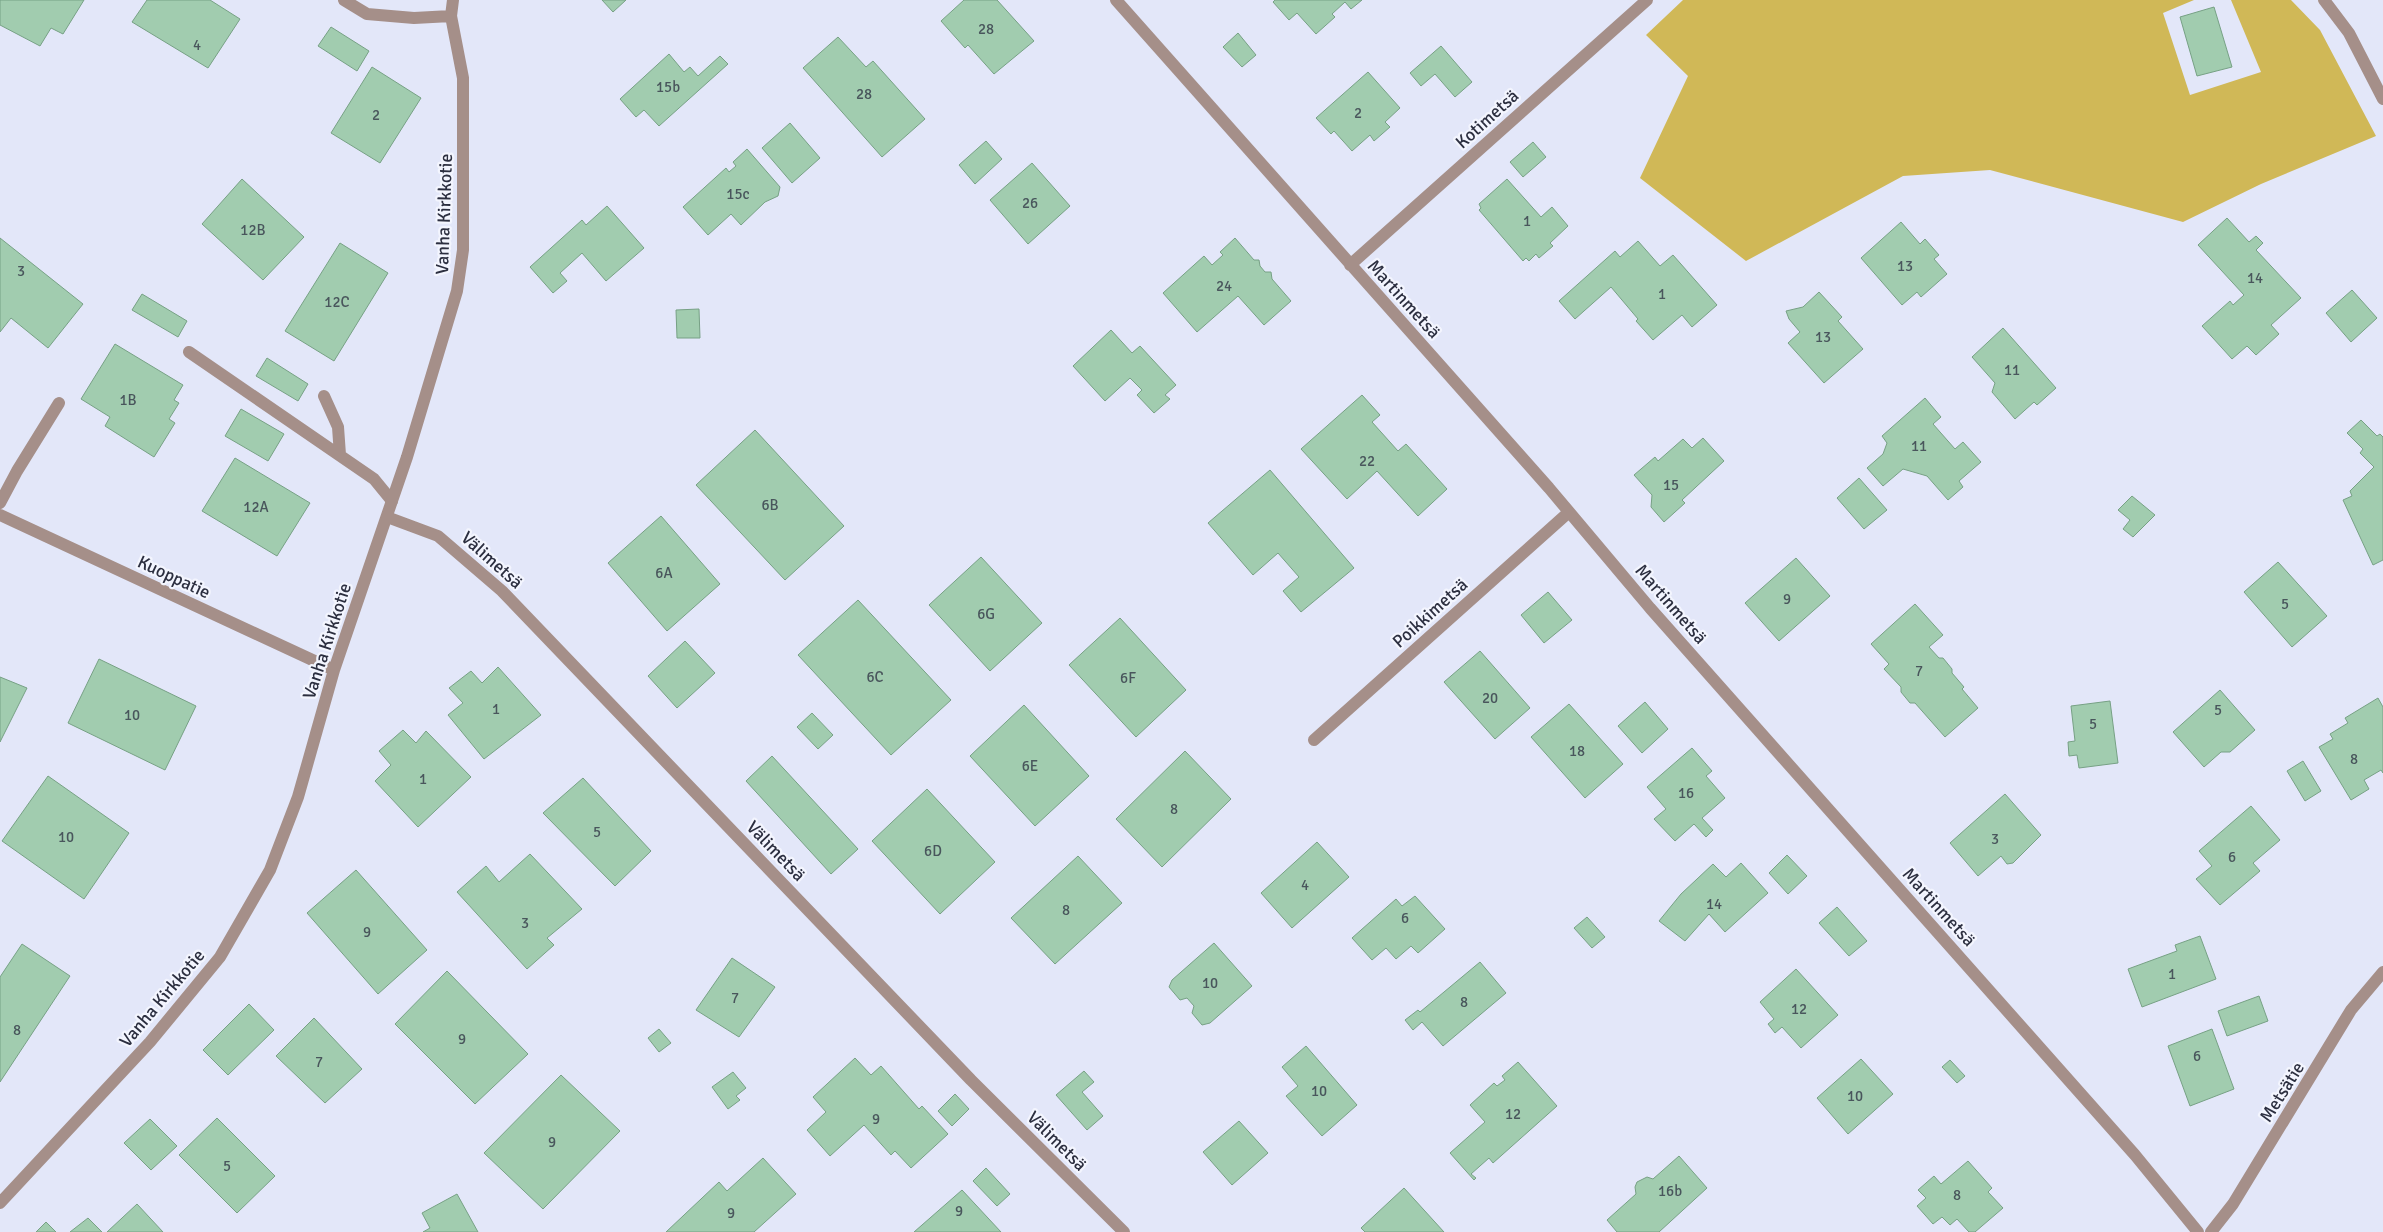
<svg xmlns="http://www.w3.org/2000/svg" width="2383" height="1232" viewBox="0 0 2383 1232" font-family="Signika,sans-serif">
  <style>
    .green { fill: #d0b857 }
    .building { fill: #a1ccaf; stroke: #77a185 }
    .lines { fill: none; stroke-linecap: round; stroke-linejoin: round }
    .service { stroke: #a58f89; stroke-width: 12 }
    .minor { stroke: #a58f89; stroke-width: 12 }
    .labels { text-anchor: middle; stroke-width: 4.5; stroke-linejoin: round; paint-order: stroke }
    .number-label { font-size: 15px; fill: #49565c }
    .street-label { font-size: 18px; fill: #2c2f40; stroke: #f3f5fe }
  </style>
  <rect width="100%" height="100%" fill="#e3e7f9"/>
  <path class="green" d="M1683 0H2194L2163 13 2190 95 2261 72 2231 0H2291L2320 30 2376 136 2261 184 2183 222 1990 170 1903 176 1746 261 1640 178 1688 76 1646 35Z"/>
  <path class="building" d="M0 0H84L63 34 51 28 40 46 0 25Z
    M147 0H210L240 19 208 68 132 22Z
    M602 0H626L613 12Z
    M964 0H997L1034 41 994 74 968 45 965 48 941 21Z
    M1275 0H1362L1351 9 1345 2 1332 14 1335 17 1316 34 1297 13 1289 20 1273 2Z
    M2214 7 2232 67 2197 76 2180 17Z
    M331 27 369 51 357 71 318 46Z
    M1238 33 1256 55 1242 67 1223 47Z
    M838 37 866 67 873 61 925 119 882 157 803 68Z
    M1441 46 1472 82 1455 97 1435 74 1421 86 1410 73Z
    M669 54 684 72 690 67 698 76 720 56 728 64 659 126 644 110 636 117 620 99Z
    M372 67 421 98 380 163 331 133Z
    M1368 72 1400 108 1385 122 1390 127 1374 141 1370 135 1352 151 1334 131 1331 134 1316 118Z
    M790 123 820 158 792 183 762 148Z
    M986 141 1002 159 975 184 959 165Z
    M1533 142 1546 157 1523 177 1510 162Z
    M747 149 780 187 778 196 765 202 741 225 731 214 708 235 683 207 726 168 729 172 736 166 733 162Z
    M1032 163 1070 206 1028 244 990 200Z
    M242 179 304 237 263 280 202 224Z
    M1507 179 1541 217 1552 207 1568 226 1550 243 1553 246 1539 258 1536 254 1529 261 1526 258 1523 261 1479 210 1481 208 1479 204Z
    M607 206 644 248 606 281 582 253 560 273 567 281 553 293 530 267 582 220 586 225Z
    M2227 218 2249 242 2256 236 2263 243 2256 250 2301 298 2271 325 2279 334 2256 355 2247 346 2232 359 2202 326 2230 301 2233 305 2244 295 2198 245Z
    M1901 222 1920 244 1925 239 1939 255 1934 259 1947 274 1921 297 1917 292 1902 305 1861 258Z
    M0 238 83 304 48 348 11 318 0 332Z
    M1235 238 1254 260H1259L1260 266 1265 272H1271L1272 279 1291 301 1264 325 1238 296 1197 332 1163 293 1204 256 1212 265 1223 255 1220 252Z
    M1638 241 1660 266 1673 255 1717 305 1692 327 1682 315 1653 340 1636 321 1638 319 1611 287 1575 319 1559 301 1615 251 1620 257Z
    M340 243 388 273 334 361 285 331Z
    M2352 290 2377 318 2351 342 2326 313Z
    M1819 292 1842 317 1838 321 1863 349 1824 383 1788 343 1800 332 1789 319 1786 311 1803 307Z
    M142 294 187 321 178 337 132 310Z
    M699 309 700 338H677L676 310Z
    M2003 328 2056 388 2037 405 2034 402 2015 419 1992 392 1995 383 1972 357Z
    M1111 330 1132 353 1140 346 1176 385 1165 395 1170 399 1154 413 1137 395 1142 390 1130 378 1105 401 1073 366Z
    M115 344 183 385 174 400 179 403 169 419 175 423 154 457 105 426 110 417 81 399Z
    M267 358 308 384 298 401 256 376Z
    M1362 395 1380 415 1372 422 1398 451 1406 444 1447 489 1418 516 1377 471 1347 499 1301 449Z
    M1925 398 1941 417 1933 424 1955 449 1963 442 1981 462 1959 481 1963 487 1948 500 1927 476 1903 469 1883 486 1867 468 1883 454 1887 443 1882 436Z
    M241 409 284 434 268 461 225 436Z
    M2361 420 2377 436 2380 434 2383 437V560L2373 565 2343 500 2352 496 2350 491 2374 467 2360 453 2363 449 2347 433Z
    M755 430 844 526 785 580 696 485Z
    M1703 438 1724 461 1682 500 1685 503 1664 522 1651 507 1652 495 1634 475 1655 457 1658 461 1683 439 1692 448Z
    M235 458 310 503 277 556 202 511Z
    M1270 470 1354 568 1301 612 1283 591 1299 577 1278 553 1253 575 1208 523Z
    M1859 478 1887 510 1864 529 1837 498Z
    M2132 496 2155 515 2133 537 2123 529 2130 520 2118 510Z
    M661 516 720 584 667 631 608 563Z
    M981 557 1042 623 990 671 929 605Z
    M1796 558 1830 596 1779 641 1745 603Z
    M2278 562 2327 616 2292 647 2244 592Z
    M1548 592 1572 620 1544 643 1521 615Z
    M858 600 951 700 891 755 798 655Z
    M1915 604 1943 635 1929 647 1939 658H1943L1952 669V673L1964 687 1962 689 1978 708 1945 737 1915 703H1910L1901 692V687L1884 669 1889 664 1871 644Z
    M1120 618 1186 690 1136 737 1069 665Z
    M685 641 715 673 677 708 648 676Z
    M1480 651 1530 708 1495 739 1444 682Z
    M99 659 196 706 165 770 68 723Z
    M498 667 541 715 484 759 448 715 463 703 449 688 471 671 482 683Z
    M0 677 27 688 0 742Z
    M2220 690 2255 730 2230 752H2221L2204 767 2173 732Z
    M2378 698 2383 707V773L2381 770 2364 780 2369 789 2351 800 2319 747 2333 739 2330 734 2348 723 2345 718Z
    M2110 701 2118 763 2079 768 2077 755 2069 756 2068 742 2075 741 2071 706Z
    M1645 702 1668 729 1642 753 1618 726Z
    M1569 704 1623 764 1585 798 1531 737Z
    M1024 705 1089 776 1035 826 970 756Z
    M812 713 833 735 818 749 797 727Z
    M403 730 416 743 426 731 471 777 418 827 375 781 391 765 379 751Z
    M1692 748 1712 771 1706 776 1725 798 1702 818 1713 830 1706 837 1694 824 1675 841 1654 819 1666 809 1647 787Z
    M1185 751 1231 799 1162 867 1116 819Z
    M772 756 858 849 831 874 746 781Z
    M2303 761 2321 791 2305 801 2287 771Z
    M48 776 129 833 84 899 2 841Z
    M583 778 651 851 615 886 543 813Z
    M927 789 995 862 940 914 872 841Z
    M2005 794 2041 835 2013 863 2007 864 2001 856 1978 876 1950 843Z
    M2251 806 2280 840 2253 863 2260 871 2220 905 2196 879 2212 866 2199 851Z
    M1317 842 1349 877 1292 928 1261 893Z
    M530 854 582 909 547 938 554 945 527 969 457 892 486 866 499 882Z
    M1787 855 1807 876 1788 894 1769 873Z
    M1078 856 1122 903 1055 964 1011 918Z
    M1741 863 1768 893 1725 932 1709 914 1685 941 1659 921 1681 894 1713 864 1726 877Z
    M356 870 427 950 378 994 307 913Z
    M1415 896 1445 929 1418 953 1411 946 1396 959 1386 948 1372 960 1352 938 1396 899 1402 906Z
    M1837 907 1867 941 1849 956 1819 923Z
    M1587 917 1605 937 1592 948 1574 928Z
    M2200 936 2216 979 2142 1007 2128 969 2177 951 2175 945Z
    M1214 943 1252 986 1210 1023 1202 1025 1192 1013 1194 1006 1187 998 1180 1000 1169 987 1172 980Z
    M22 944 70 976 0 1082V977Z
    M732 958 775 987 739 1037 696 1010Z
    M1480 962 1506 993 1443 1046 1422 1022 1413 1030 1405 1020 1418 1010 1420 1012Z
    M1796 969 1838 1015 1801 1048 1782 1027 1775 1033 1768 1024 1774 1019 1760 1002Z
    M447 971 528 1054 475 1104 395 1024Z
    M2259 996 2268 1021 2227 1036 2218 1011Z
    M249 1004 274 1030 228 1075 203 1050Z
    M314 1018 362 1069 325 1103 276 1056Z
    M659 1029 671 1043 659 1052 648 1038Z
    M2212 1029 2234 1089 2190 1106 2168 1046Z
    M1306 1046 1357 1105 1322 1136 1286 1096 1298 1086 1282 1067Z
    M855 1058 871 1075 881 1066 919 1109 922 1106 948 1134 911 1168 895 1151 891 1155 864 1125 830 1156 807 1130 826 1112 813 1097Z
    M1861 1059 1893 1094 1848 1134 1817 1098Z
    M1950 1060 1965 1076 1957 1083 1942 1067Z
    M1518 1062 1557 1106 1493 1163 1489 1158 1471 1174 1476 1178 1474 1180 1450 1153 1485 1122 1470 1105 1494 1083 1497 1086 1505 1080 1502 1076Z
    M1084 1071 1094 1082 1082 1092 1103 1116 1087 1130 1056 1095Z
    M733 1072 746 1088 736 1096 740 1100 728 1109 712 1087Z
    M561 1075 620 1131 543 1209 484 1153Z
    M955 1094 969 1109 952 1126 938 1111Z
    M217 1118 275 1176 237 1213 179 1155Z
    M150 1119 177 1146 151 1170 124 1143Z
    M1239 1121 1268 1153 1232 1185 1203 1152Z
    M1679 1156 1707 1188 1659 1232H1617L1607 1220 1636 1194 1635 1187 1637 1182 1647 1177 1653 1179Z
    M763 1158 796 1194 754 1232H666L719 1182 727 1191Z
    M1968 1161 1992 1188 1988 1192 2003 1208 1975 1232H1969L1957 1219 1950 1225 1942 1217 1933 1224 1917 1206 1926 1198 1918 1190 1934 1176 1941 1184Z
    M986 1168 1010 1194 997 1206 973 1181Z
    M1404 1188 1444 1232H1365L1361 1228Z
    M962 1190 1001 1232H914Z
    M457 1194 478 1232H423L430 1228 422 1213Z
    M137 1204 163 1232H107Z
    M88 1218 102 1232H70Z
    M46 1222 56 1232H36Z"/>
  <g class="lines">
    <path class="service" d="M189 352 374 479 392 501
      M324 396 338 427 340 455
      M0 503 17 471 59 403"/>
    <path class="minor" d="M344 0 367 14 414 18 451 16
      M1116 0 1549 488 1650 608 2135 1155 2198 1232
      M2324 0 2349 33 2383 99
      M1350 265 1647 0
      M0 515 334 670
      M387 517 438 536 502 591 971 1080 1124 1232
      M1314 740 1569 512
      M0 1203 150 1042 220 957 270 870 298 797 334 670 407 457 457 291 463 250V78L451 16 453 0
      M2211 1232 2233 1204 2351 1010 2383 972"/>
  </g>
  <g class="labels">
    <g class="number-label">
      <text x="986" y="34">28</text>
      <text x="197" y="50">4</text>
      <text x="668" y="92">15b</text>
      <text x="864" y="99">28</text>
      <text x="1358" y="118">2</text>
      <text x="376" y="120">2</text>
      <text x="738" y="199">15c</text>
      <text x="1030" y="208">26</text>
      <text x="1527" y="226">1</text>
      <text x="253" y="235">12B</text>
      <text x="1905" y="271">13</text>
      <text x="21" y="276">3</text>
      <text x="2255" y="283">14</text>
      <text x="1224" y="291">24</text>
      <text x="1662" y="299">1</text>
      <text x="337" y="307">12C</text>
      <text x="1823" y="342">13</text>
      <text x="2012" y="375">11</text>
      <text x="128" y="405">1B</text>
      <text x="1919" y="451">11</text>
      <text x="1367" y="466">22</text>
      <text x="1671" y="490">15</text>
      <text x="770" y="510">6B</text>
      <text x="256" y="512">12A</text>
      <text x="664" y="578">6A</text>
      <text x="1787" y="604">9</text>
      <text x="2285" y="609">5</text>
      <text x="986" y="619">6G</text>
      <text x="1919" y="676">7</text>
      <text x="875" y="682">6C</text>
      <text x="1128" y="683">6F</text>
      <text x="1490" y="703">20</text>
      <text x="496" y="714">1</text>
      <text x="2218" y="715">5</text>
      <text x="132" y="720">10</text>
      <text x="2093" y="729">5</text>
      <text x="1577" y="756">18</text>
      <text x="2354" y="764">8</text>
      <text x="1030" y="771">6E</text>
      <text x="423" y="784">1</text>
      <text x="1686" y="798">16</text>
      <text x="1174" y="814">8</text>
      <text x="597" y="837">5</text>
      <text x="66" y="842">10</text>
      <text x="1995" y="844">3</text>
      <text x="933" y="856">6D</text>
      <text x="2232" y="862">6</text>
      <text x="1305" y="890">4</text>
      <text x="1714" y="909">14</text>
      <text x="1066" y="915">8</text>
      <text x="1405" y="923">6</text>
      <text x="525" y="928">3</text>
      <text x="367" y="937">9</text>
      <text x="2172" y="979">1</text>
      <text x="1210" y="988">10</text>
      <text x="735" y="1003">7</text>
      <text x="1464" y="1007">8</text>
      <text x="1799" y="1014">12</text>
      <text x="17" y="1035">8</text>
      <text x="462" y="1044">9</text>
      <text x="2197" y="1061">6</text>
      <text x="319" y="1067">7</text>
      <text x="1319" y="1096">10</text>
      <text x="1855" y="1101">10</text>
      <text x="1513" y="1119">12</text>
      <text x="876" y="1124">9</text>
      <text x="552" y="1147">9</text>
      <text x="227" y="1171">5</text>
      <text x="1670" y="1196">16b</text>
      <text x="1957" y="1200">8</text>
      <text x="959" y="1216">9</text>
      <text x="731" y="1218">9</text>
    </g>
    <g class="street-label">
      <text transform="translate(1487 119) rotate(-42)" y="6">Kotimetsä</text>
      <text transform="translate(444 214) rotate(-88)" y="6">Vanha Kirkkotie</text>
      <text transform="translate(1404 299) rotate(48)" y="6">Martinmetsä</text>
      <text transform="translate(492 560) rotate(42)" y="6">Välimetsä</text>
      <text transform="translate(174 577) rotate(25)" y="6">Kuoppatie</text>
      <text transform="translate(1671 604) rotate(49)" y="6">Martinmetsä</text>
      <text transform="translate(1430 613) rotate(-42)" y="6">Poikkimetsä</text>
      <text transform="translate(327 641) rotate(-72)" y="6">Vanha Kirkkotie</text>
      <text transform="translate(776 851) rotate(46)" y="6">Välimetsä</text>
      <text transform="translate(1939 907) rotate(48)" y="6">Martinmetsä</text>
      <text transform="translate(162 998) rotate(-50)" y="6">Vanha Kirkkotie</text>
      <text transform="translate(2282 1092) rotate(-58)" y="6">Metsätie</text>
      <text transform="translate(1057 1141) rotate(45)" y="6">Välimetsä</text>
    </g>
  </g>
</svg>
